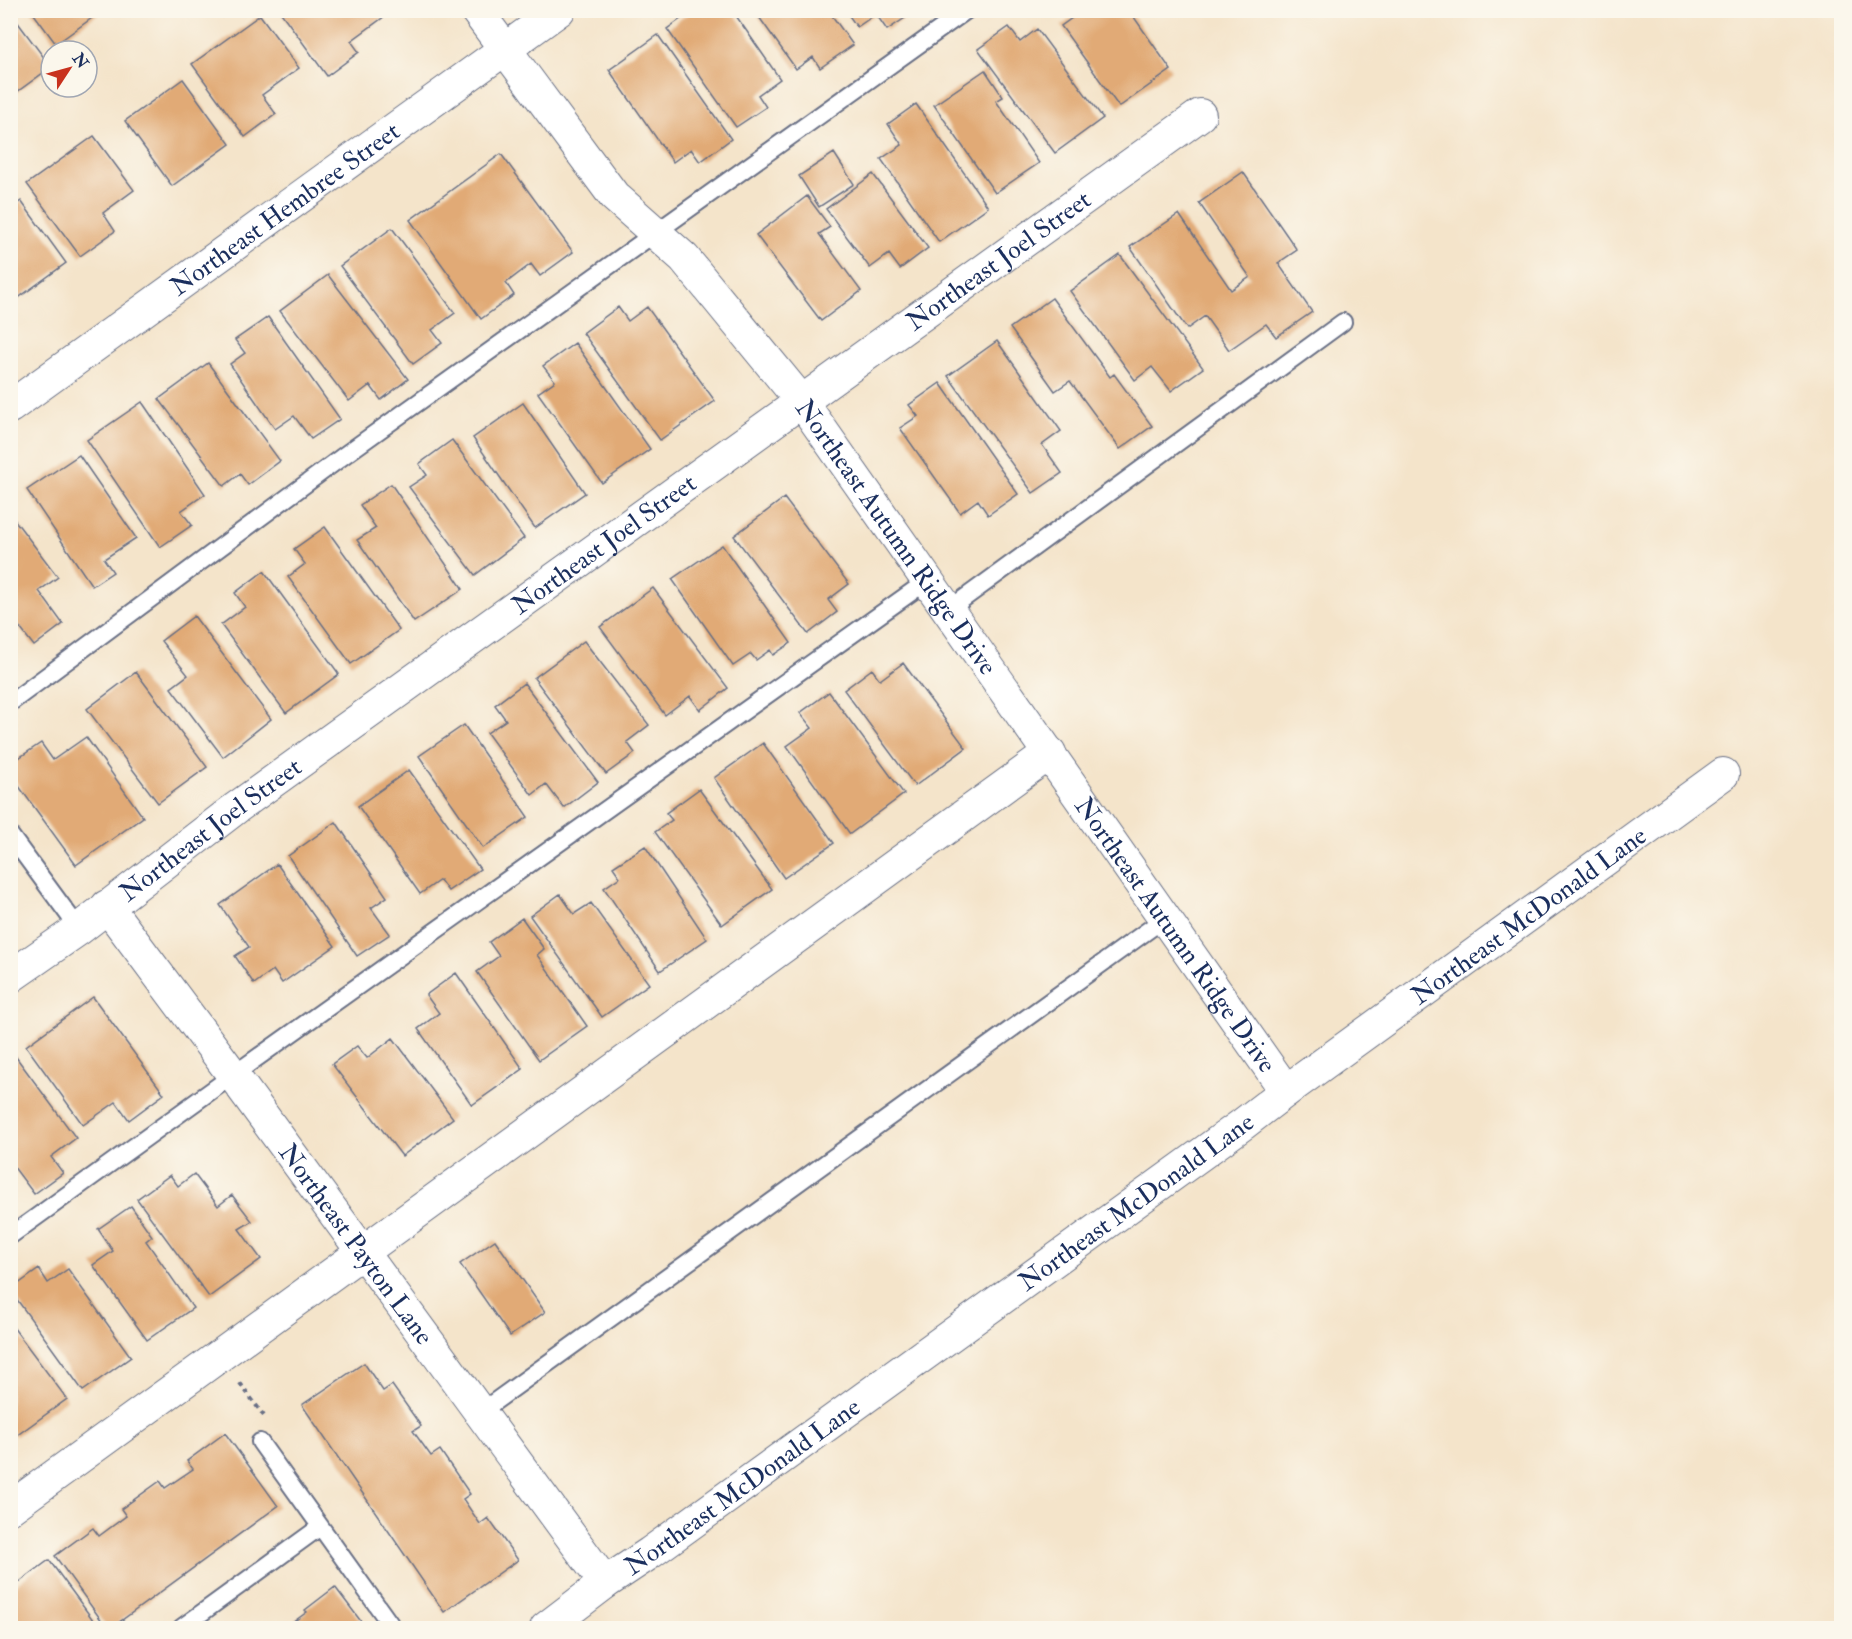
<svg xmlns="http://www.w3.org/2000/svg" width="1852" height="1639" viewBox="0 0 1852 1639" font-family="'IM FELL Double Pica',serif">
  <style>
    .building { fill: #e1aa76 }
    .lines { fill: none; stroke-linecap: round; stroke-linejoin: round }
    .lane-casing { stroke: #676e84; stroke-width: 20 }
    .street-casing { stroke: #676e84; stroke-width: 34 }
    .path { stroke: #676e84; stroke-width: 4; stroke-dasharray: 4.5 4.5; stroke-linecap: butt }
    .lane { stroke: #fff; stroke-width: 16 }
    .street { stroke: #fff; stroke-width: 32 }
    .labels { text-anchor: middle; stroke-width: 4.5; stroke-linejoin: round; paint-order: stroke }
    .street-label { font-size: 26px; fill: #1b2f5e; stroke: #fbf7ec }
  </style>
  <rect width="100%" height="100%" fill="#fbf7ec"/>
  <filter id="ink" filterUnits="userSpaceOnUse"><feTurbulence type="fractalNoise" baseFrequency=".0167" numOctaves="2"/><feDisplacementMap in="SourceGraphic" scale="12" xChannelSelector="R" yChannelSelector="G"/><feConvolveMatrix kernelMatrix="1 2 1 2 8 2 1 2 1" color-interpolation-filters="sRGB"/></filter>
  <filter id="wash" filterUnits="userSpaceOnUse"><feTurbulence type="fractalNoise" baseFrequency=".008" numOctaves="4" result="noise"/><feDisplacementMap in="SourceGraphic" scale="24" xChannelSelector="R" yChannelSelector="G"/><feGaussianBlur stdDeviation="1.35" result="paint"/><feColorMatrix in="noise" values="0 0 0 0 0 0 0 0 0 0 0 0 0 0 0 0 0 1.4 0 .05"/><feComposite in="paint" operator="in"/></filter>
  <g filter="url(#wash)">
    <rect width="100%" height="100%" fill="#f4e4ca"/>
    <g id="blocks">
      <path class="building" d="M31 10H103L56 44Z
        M279 10H381L385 16 351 41 359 52 327 76Z
        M693 10H732L780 79 758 95 766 107 736 127 667 29Z
        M754 10H828L853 45 820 68 813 57 796 69Z
        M845 10H917L887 30 876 14 857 27Z
        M1083 10H1129L1171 70 1119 107 1061 26Z
        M10 12 51 67 10 97Z
        M260 15 299 68 262 95 276 114 245 137 192 64Z
        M1009 27 1020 42 1037 29 1103 118 1055 153 978 49Z
        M658 35 731 139 700 162 691 149 673 162 609 70Z
        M985 70 1003 97 996 101 1039 163 995 193 934 105Z
        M183 79 230 144 172 186 125 121Z
        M916 104 988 207 939 242 881 159 902 145 888 124Z
        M94 136 134 190 103 213 115 231 80 256 27 184Z
        M834 153 854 184 819 207 799 176Z
        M501 154 573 252 540 276 531 264 506 283 514 295 481 319 410 220Z
        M1243 172 1297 250 1278 263 1312 312 1276 337 1266 324 1229 350 1205 316 1187 329 1130 247 1179 214 1231 290 1250 277 1199 203Z
        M873 174 928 248 900 269 889 254 870 268 826 209Z
        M807 196 830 227 819 234 861 291 821 321 756 235Z
        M21 201 66 263 10 304V209Z
        M392 228 455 313 432 330 442 343 413 364 340 266Z
        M1120 255 1203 368 1171 391 1152 367 1135 380 1070 291Z
        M328 275 408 379 381 400 370 385 349 401 280 311Z
        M1052 298 1110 377 1114 374 1152 426 1120 449 1070 381 1055 391 1010 328Z
        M618 307 628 321 647 307 715 401 660 440 583 333Z
        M268 317 340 419 311 439 294 416 275 429 230 364 245 353 235 340Z
        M997 341 1061 431 1042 445 1062 473 1033 493 948 376Z
        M575 343 650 449 602 483 538 393 555 381 543 366Z
        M208 363 280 461 248 485 240 474 224 486 159 399Z
        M940 383 1018 494 988 515 978 500 960 513 900 428 918 416 909 405Z
        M142 402 205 494 181 511 192 525 160 547 87 440Z
        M523 403 585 493 535 528 473 438Z
        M452 440 524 538 475 575 409 487 427 475 419 464Z
        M79 455 136 538 104 559 113 572 92 586 27 490Z
        M391 484 463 589 414 622 357 540 376 528 360 505Z
        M784 498 849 584 828 600 837 612 808 634 734 536Z
        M10 514 58 577 39 591 63 624 34 646 10 615Z
        M325 527 399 630 351 664 288 577 305 564 294 549Z
        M722 545 791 643 773 655 770 650 756 660 751 654 733 666 672 579Z
        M264 571 339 674 286 713 221 625 245 607 235 593Z
        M653 588 728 688 700 710 690 696 665 715 600 627Z
        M194 616 271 719 223 757 171 688 188 675 161 641Z
        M584 641 649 725 627 742 635 753 606 774 534 678Z
        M903 663 966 748 915 786 844 690 872 669 880 680Z
        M136 672 207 767 158 803 87 709Z
        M524 683 598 782 564 808 546 784 532 795 487 733 506 720 495 705Z
        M829 692 904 794 850 834 787 746 812 728 800 713Z
        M464 725 528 817 483 848 419 756Z
        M86 737 143 817 76 865 10 774V764L41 743 53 760Z
        M763 743 834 843 784 878 714 778Z
        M409 770 480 869 448 891 440 880 420 894 358 806Z
        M699 789 772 889 722 925 655 832 672 820 666 813Z
        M336 822 387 897 371 908 390 934 357 956 288 856Z
        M645 846 707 939 660 971 604 888 620 877 613 867Z
        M277 864 335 946 282 983 273 970 254 984 235 956 249 947 220 905Z
        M560 894 574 914 591 903 649 984 602 1017 530 916Z
        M522 918 544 949 537 955 587 1026 539 1060 477 972 499 956 489 942Z
        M456 973 523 1069 472 1105 418 1029 439 1013 426 995Z
        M93 997 164 1094 129 1120 116 1102 83 1125 26 1046Z
        M393 1038 453 1118 402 1156 332 1064 357 1046 367 1058Z
        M13 1053 76 1138 51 1157 63 1173 34 1194 10 1162V1055Z
        M194 1174 218 1206 232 1195 252 1221 239 1229 261 1259 209 1297 137 1199 170 1175 178 1186Z
        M131 1206 152 1236 146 1241 193 1308 147 1340 93 1265 113 1251 98 1229Z
        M495 1240 545 1312 510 1336 460 1264Z
        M39 1269 48 1283 68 1269 131 1357 83 1391 10 1290Z
        M10 1323 67 1399 16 1436 10 1428Z
        M364 1363 383 1391 392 1385 421 1426 413 1431 431 1456 440 1450 470 1494 463 1499 480 1524 488 1518 518 1560 444 1612 302 1405Z
        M225 1433 278 1506 111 1628H107L55 1556 93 1528 99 1536 126 1516 121 1509 160 1481 165 1488 193 1469 187 1461Z
        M49 1560 99 1628H10V1600L16 1596 10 1589Z
        M335 1587 366 1628H285L307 1612 305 1610Z"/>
    </g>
  </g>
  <g filter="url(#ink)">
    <use href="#blocks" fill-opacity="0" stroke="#676e84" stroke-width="1.5"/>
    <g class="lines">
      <defs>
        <path id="lane" d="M948 610 1343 322
          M10 703 346 454 967 10
          M10 835 79 929
          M10 1236 233 1075 927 581
          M479 1413 1165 918
          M260 1442 393 1628
          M181 1628 320 1527"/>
        <g id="street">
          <path id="s1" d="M476 10 614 196 684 258 802 402 1286 1091"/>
          <path id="s2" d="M10 407 559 10"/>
          <path id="s3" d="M107 906 233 1075 605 1583"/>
          <path id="s4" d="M10 977 79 929 236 808 1200 115"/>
          <path d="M10 1508 1050 753"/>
          <path id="s5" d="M546 1628 605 1583 650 1553 1243 1124 1286 1091 1723 774"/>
        </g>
      </defs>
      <use href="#lane" class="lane-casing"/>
      <use href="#street" class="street-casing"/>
      <path class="path" d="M240 1383 264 1416"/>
      <use href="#lane" class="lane"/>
      <use href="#street" class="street"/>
    </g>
  </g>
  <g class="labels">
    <g class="street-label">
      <text dy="9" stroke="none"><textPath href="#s2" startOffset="339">Northeast Hembree Street</textPath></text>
      <text dy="9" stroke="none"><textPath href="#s4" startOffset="1221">Northeast Joel Street</textPath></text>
      <text dy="9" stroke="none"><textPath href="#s1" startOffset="676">Northeast Autumn Ridge Drive</textPath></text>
      <text dy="9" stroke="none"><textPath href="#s4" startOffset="735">Northeast Joel Street</textPath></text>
      <text dy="9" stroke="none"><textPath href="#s4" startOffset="249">Northeast Joel Street</textPath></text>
      <text dy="9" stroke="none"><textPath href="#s5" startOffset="1214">Northeast McDonald Lane</textPath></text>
      <text dy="9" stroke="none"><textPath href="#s1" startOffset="1162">Northeast Autumn Ridge Drive</textPath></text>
      <text dy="9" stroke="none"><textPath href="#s5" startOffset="728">Northeast McDonald Lane</textPath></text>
      <text dy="9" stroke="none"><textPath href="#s3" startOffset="420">Northeast Payton Lane</textPath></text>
      <text dy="9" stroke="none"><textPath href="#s5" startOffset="242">Northeast McDonald Lane</textPath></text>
    </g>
  </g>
  <rect width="1852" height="1639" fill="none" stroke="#fbf7ec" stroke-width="36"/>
  <g transform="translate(69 69) rotate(54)"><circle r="28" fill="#fbf7ec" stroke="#a1a7b3" stroke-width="1.5"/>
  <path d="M0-4.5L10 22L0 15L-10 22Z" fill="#c8321e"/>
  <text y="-9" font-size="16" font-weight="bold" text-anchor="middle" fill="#1b2f5e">N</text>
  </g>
</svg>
